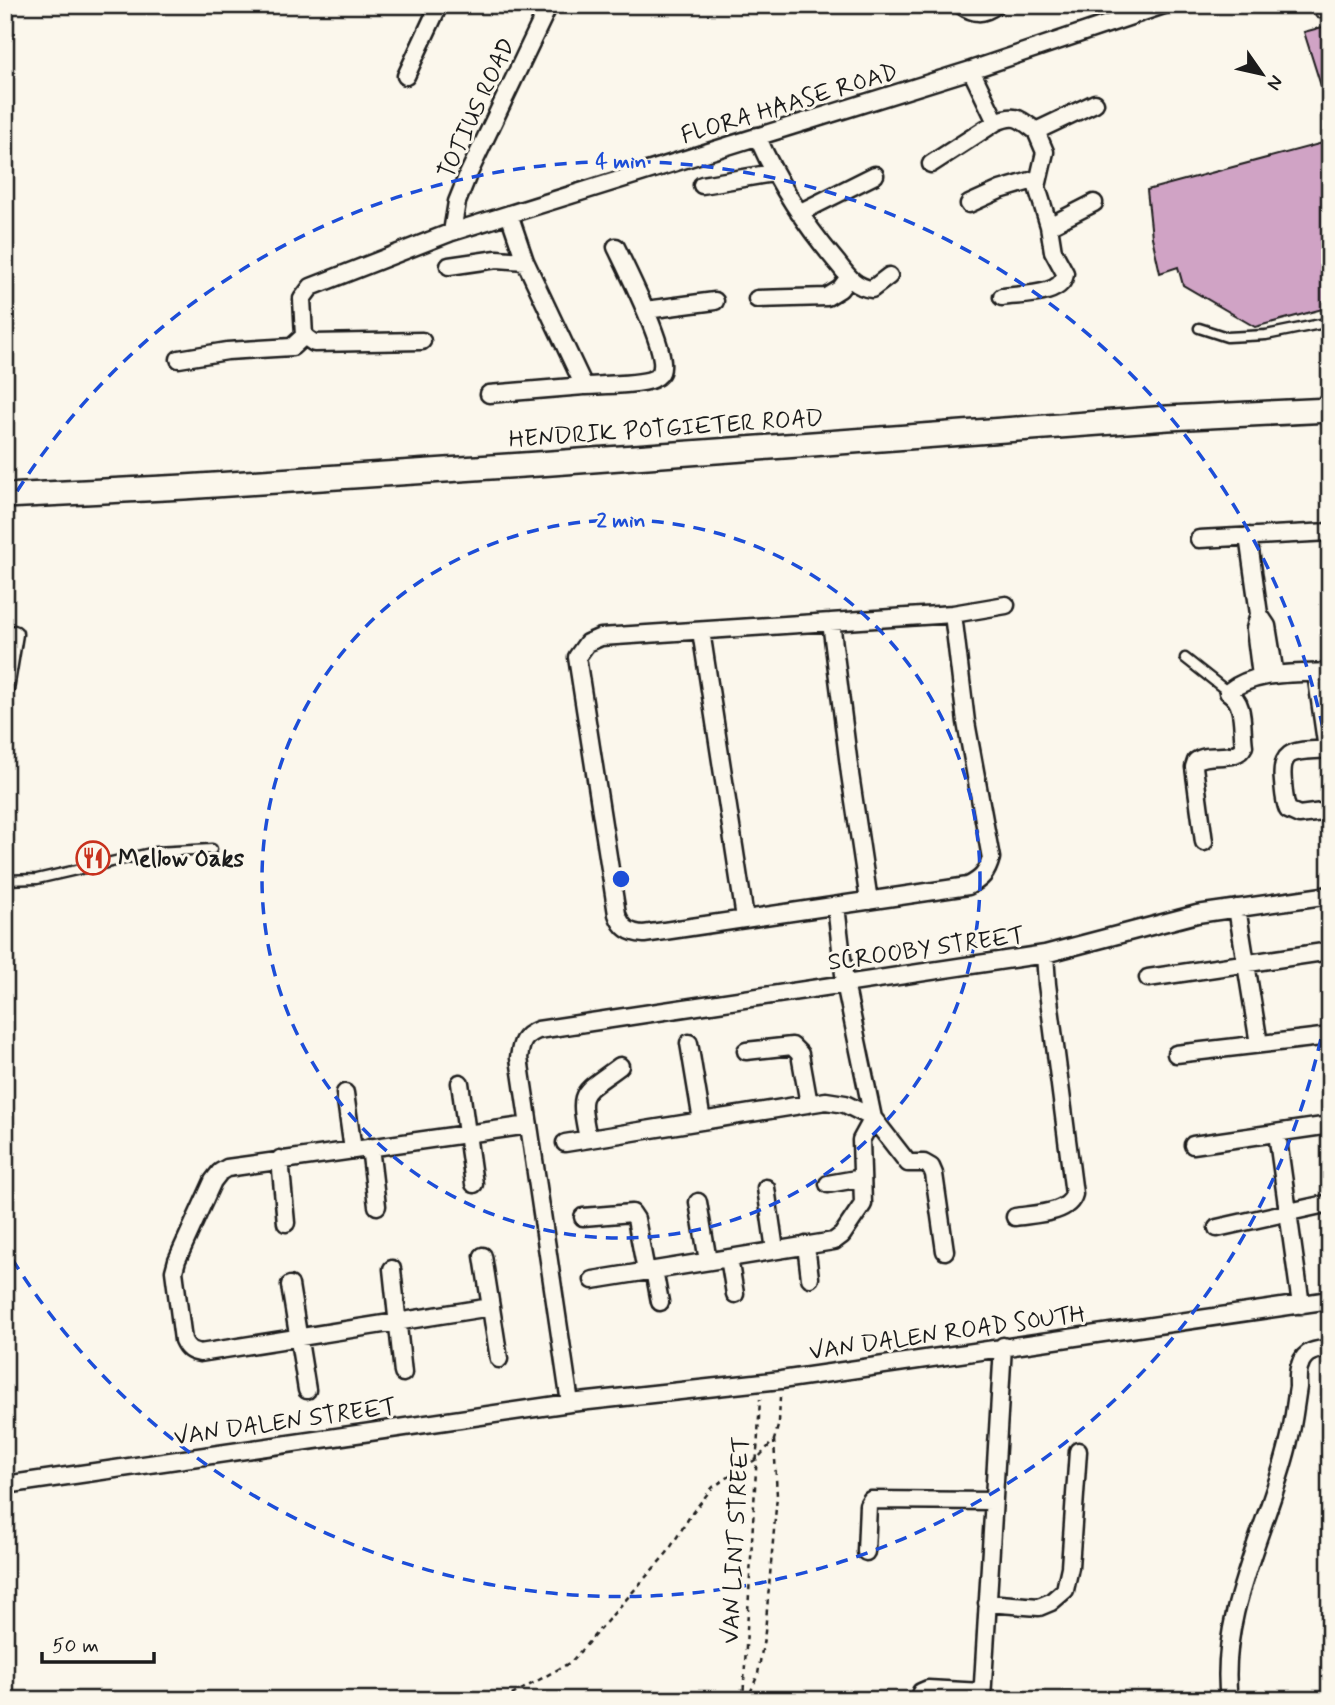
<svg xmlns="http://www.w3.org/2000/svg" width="1335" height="1705" viewBox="0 0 1335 1705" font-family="Mynerve,sans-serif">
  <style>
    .building { fill: #d0a3c5; stroke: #1c1c1c; stroke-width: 2 }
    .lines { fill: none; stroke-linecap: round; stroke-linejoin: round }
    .service-casing { stroke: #1c1c1c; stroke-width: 13 }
    .minor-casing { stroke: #1c1c1c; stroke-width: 21 }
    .secondary-casing { stroke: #1c1c1c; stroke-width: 28 }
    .path { stroke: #1c1c1c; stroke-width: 2.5; stroke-dasharray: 5 5; stroke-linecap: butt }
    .service { stroke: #fbf7ec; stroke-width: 8 }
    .minor { stroke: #fbf7ec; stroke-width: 16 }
    .secondary { stroke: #fbf7ec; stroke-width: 23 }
    .ring { fill: none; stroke: #1d4ed8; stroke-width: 3.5; stroke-dasharray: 12 9 }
    .labels { text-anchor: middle; stroke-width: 6; stroke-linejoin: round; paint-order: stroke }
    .street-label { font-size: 24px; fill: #1c1c1c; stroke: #fbf7ec }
    .poi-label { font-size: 24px; font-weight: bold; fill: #1c1c1c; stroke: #fbf7ec; text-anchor: start }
    .centre { fill: #1d4ed8; stroke: #fbf7ec; stroke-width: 3.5 }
    .ring-label { font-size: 21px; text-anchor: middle; font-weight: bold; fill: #1d4ed8; stroke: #fbf7ec; stroke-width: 6; stroke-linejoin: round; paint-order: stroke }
  </style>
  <rect width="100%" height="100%" fill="#fbf7ec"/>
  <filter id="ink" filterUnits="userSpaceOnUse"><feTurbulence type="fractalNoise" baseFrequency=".0143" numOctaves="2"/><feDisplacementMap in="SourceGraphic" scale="14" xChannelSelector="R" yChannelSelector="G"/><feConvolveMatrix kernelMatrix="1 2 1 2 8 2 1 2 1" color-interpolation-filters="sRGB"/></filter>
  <g filter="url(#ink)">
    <path class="building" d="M1330 25V104L1327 105 1304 32Z
      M1330 141V307L1255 327 1183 285 1178 267 1160 273 1152 237 1147 190Z"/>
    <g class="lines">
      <defs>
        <path id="service" d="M1320 13 1330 11
          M1199 328 1227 337 1266 335 1330 322
          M1185 658 1228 692
          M5 880 37 879 155 852 212 849"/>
        <path id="minor" d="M961 5C974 14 983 15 996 5
          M971 70 996 122C1016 113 1020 119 1036 131L1095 103
          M406 76 439 5
          M1036 131 1045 152 1037 187 1049 226 1094 203
          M757 136C777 182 803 222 835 260 846 273 853 287 872 289L889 276
          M931 164 996 122
          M702 185 773 173
          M969 204 1000 190 1037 179
          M799 213 875 175
          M509 214 525 261 584 386C599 385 641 385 653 379 658 377 662 373 662 367 665 345 627 270 616 247
          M452 232 457 202 467 177 549 5
          M449 266 497 259 525 261
          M1002 297C1020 294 1063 297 1065 273L1053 251 1049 226
          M757 299 827 297 840 289 849 277
          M646 310 715 301
          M304 336 314 343 422 341
          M179 359 227 351 292 347 304 336 302 299 311 287 452 232 971 70 1164 5
          M489 394 584 386
          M1248 536 1259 614 1255 629 1261 676
          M1199 539 1330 532
          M953 614 966 722 991 858C987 873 982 879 968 886L644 934C629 933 622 928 617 914L577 657 587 643 601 637 953 614 1006 605
          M1259 614 1267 626 1275 675
          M831 622 850 774 869 901
          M701 631 745 918
          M1316 673 1327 749
          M5 689 14 634
          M1330 749C1299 752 1279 745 1283 782 1284 792 1284 801 1288 810L1299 815 1330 811
          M1204 842 1194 767 1196 761C1209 751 1236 763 1244 746 1241 727 1246 703 1228 692 1256 670 1295 674 1330 672
          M836 906 845 983 873 1118
          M1237 908 1259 1044
          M1148 978 1330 951
          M689 1043 702 1121
          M746 1051 792 1046 800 1054 809 1104
          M1176 1054 1330 1036
          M460 1083 474 1184
          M345 1093 353 1150
          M1277 1133 1301 1305
          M588 1139C578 1088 580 1096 620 1066
          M565 1143 826 1101 845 1104 873 1118 908 1163H924L931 1167 934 1174 945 1251
          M1193 1145 1330 1125
          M370 1147 377 1206
          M280 1159 286 1223
          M828 1184 862 1178
          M766 1188 775 1250
          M698 1202 708 1261
          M583 1217 632 1213 636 1219 646 1271
          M1015 1217C1033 1214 1069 1214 1074 1194L1047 984 1045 954
          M1217 1228 1330 1203
          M806 1245 810 1278
          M483 1256 499 1359
          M729 1258 735 1294
          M392 1269 403 1373
          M654 1270 660 1302
          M593 1280 834 1241 842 1235 863 1204 861 1140 873 1118
          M290 1285 307 1390
          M491 1307 200 1353C191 1351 187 1349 183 1340L174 1271 177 1260 213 1181 220 1172 227 1168 529 1125
          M570 1403 519 1058C521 1043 523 1036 538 1030L1045 954 1197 914 1330 895
          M5 1485 570 1403 781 1380 1330 1300
          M866 1552 868 1505 871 1500 993 1501
          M987 1603 1039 1607 1051 1602 1065 1590 1070 1567 1078 1451
          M918 1700 921 1692 928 1689 982 1692
          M982 1700 1003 1346
          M1229 1700C1218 1613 1268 1528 1288 1445 1293 1426 1295 1406 1298 1387 1298 1380 1297 1371 1300 1365 1304 1351 1317 1349 1330 1349"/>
        <path id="secondary" d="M5 496 184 487 538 464 1168 418 1330 410"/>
      </defs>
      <use href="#service" class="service-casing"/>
      <use href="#minor" class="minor-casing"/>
      <use href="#secondary" class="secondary-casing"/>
      <path class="path" d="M503 1700 571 1662 667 1553 692 1513 713 1487 758 1458 774 1440 779 1423 780 1397
        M743 1700 760 1399
        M744 1700 751 1691 758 1674 765 1632 777 1496 774 1440"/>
      <use href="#service" class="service"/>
      <use href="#minor" class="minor"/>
      <use href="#secondary" class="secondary"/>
    </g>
  </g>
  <g class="ring">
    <circle cx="621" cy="879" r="359"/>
    <path d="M1329 998A718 718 0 0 1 6 1249M6 509A718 718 0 0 1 1329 760"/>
  </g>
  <defs>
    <symbol id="restaurant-ring" viewBox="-11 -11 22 22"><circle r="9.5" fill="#fbf7ec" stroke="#c8321e" stroke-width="1.5"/><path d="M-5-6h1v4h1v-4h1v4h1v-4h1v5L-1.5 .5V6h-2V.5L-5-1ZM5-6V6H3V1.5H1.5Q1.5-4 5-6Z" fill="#c8321e"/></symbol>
  </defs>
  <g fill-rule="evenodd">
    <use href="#restaurant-ring" x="74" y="839" width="38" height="38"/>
  </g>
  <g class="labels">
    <g class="street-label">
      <text transform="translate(789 103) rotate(-17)" y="8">FLORA HAASE ROAD</text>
      <text transform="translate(476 108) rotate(-65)" y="8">TOTIUS ROAD</text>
      <text transform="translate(666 428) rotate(-4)" y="8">HENDRIK POTGIETER ROAD</text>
      <text transform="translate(926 948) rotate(-8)" y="8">SCROOBY STREET</text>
      <text transform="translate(947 1332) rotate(-8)" y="8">VAN DALEN ROAD SOUTH</text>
      <text transform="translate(285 1421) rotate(-8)" y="8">VAN DALEN STREET</text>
      <text transform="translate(735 1540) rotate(-87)" y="8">VAN LINT STREET</text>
    </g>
    <g class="poi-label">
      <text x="118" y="866">Mellow Oaks</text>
    </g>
  </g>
  <circle cx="621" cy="879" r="10" class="centre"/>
  <g class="ring-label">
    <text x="621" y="168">4 min</text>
    <text x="621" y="527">2 min</text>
  </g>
  <rect width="1335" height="1705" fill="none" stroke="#fbf7ec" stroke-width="28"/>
  <rect x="14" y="14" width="1307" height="1677" fill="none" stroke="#1c1c1c" stroke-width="2.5" filter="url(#ink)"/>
  <g transform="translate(1262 74) rotate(124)" stroke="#fbf7ec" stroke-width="5" paint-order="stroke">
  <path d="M0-5L12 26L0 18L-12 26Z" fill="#1c1c1c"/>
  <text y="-10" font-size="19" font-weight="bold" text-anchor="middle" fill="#1c1c1c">N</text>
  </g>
  <path d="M42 1652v10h112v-10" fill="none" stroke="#1c1c1c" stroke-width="3.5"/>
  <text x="52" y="1652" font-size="21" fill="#1c1c1c" stroke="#fbf7ec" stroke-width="5" paint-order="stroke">50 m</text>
</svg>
